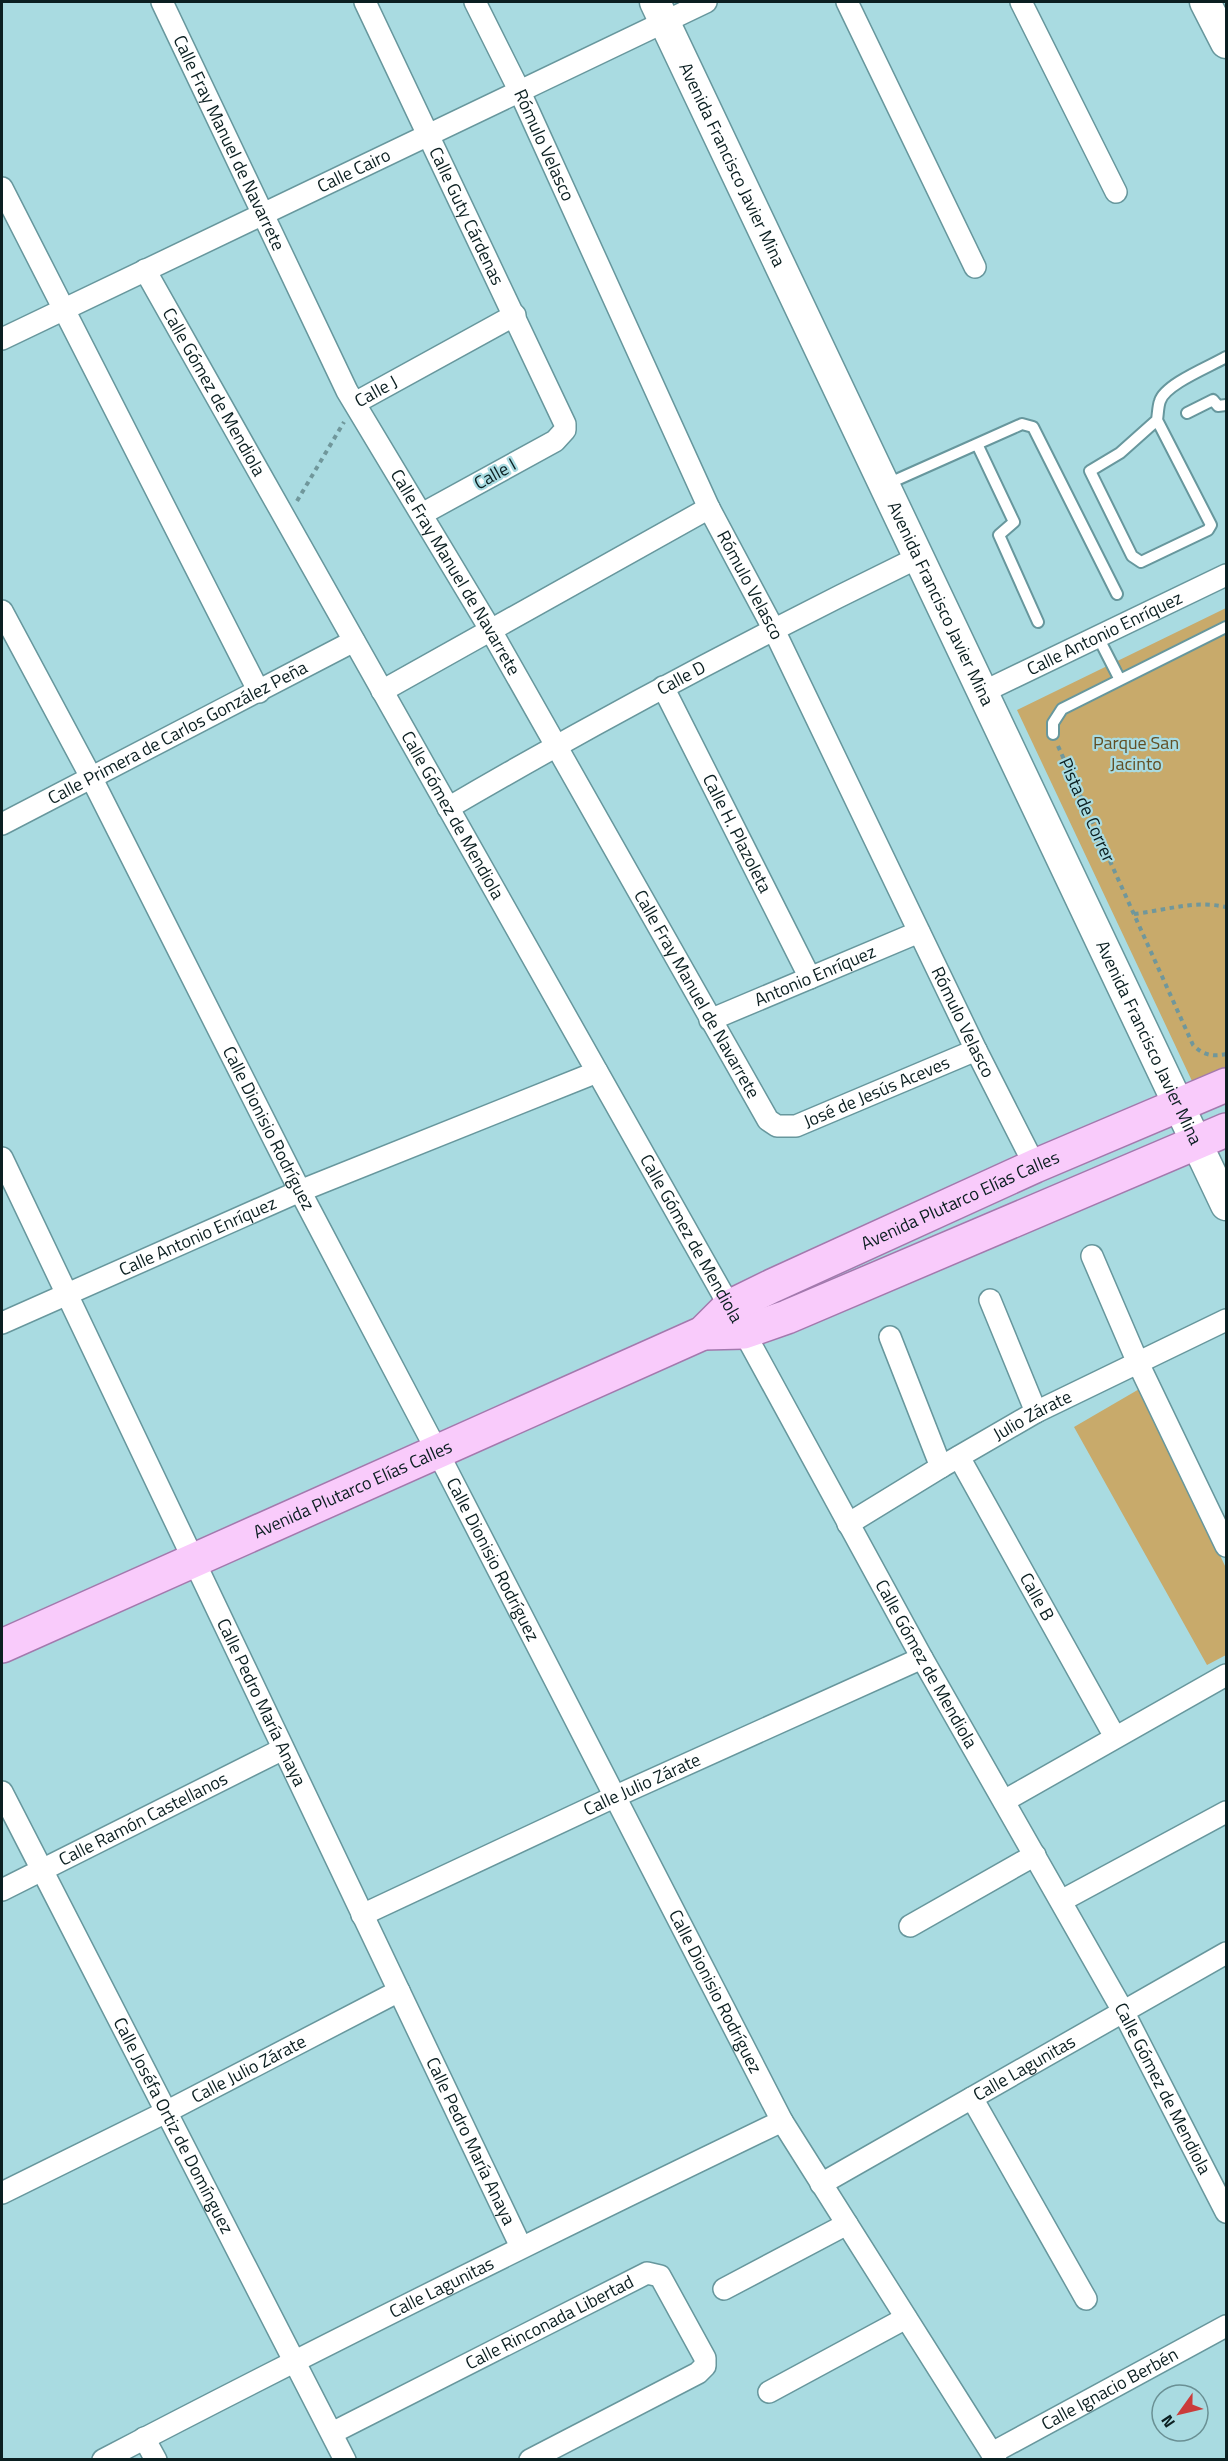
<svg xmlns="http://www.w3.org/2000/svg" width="1228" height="2461" viewBox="0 0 1228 2461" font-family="'Titillium Web',sans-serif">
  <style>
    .green { fill: #c8aa6b }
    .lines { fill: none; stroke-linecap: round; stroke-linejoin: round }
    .lane-casing { stroke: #67979d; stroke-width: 14 }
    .street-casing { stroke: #67979d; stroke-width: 24 }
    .secondary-casing { stroke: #67979d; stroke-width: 33 }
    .primary-casing { stroke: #a379ad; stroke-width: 36 }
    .path { stroke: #70979b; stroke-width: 4; stroke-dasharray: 4.5 4.5; stroke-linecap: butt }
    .lane { stroke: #fff; stroke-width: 10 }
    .street { stroke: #fff; stroke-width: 21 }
    .secondary { stroke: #fff; stroke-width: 30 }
    .primary { stroke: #f9cbfb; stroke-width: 33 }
    .labels { text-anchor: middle; stroke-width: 4.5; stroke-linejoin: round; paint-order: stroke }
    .street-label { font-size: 18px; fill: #0b1f21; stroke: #a9dbe1 }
    .park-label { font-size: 18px; fill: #614e24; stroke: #a9dbe1 }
  </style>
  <rect width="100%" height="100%" fill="#a9dbe1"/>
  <path class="green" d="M1226 608V1068L1192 1081 1017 710Z
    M1141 1388 1226 1568V1655L1207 1665 1074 1427Z"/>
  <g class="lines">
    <defs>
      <path id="lane" d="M1187 413 1213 400 1218 406 1226 405
        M1157 420 1211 525 1208 530 1141 562 1132 556 1090 471 1120 453 1157 420C1158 414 1158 406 1160 401 1165 384 1211 366 1226 357
        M977 444 1022 424 1033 427 1117 594
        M885 485 977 444 1014 522 999 535 1038 622
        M1098 637 1119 678
        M1053 734V723L1062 709 1226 627"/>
      <g id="street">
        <path id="s1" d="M162 2 347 391 490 629 768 1120 777 1126H796L976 1050"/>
        <path id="s2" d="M365 2 565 424V430L555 441 422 514"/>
        <path id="s3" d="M475 2 519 90 709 508 773 628 976 1050 1035 1166"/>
        <path d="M847 2 975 267"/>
        <path d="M1021 2 1116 192"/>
        <path d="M2 188 259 692"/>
        <path id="s4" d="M145 270 744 1332 922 1658 1123 2011 1226 2212"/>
        <path id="s5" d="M2 339 706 2"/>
        <path id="s6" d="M355 403 515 315"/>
        <path id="s7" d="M2 611 92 779 300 1191 437 1451 782 2121 996 2460"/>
        <path id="s8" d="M663 687 810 978"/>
        <path d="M382 691 709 508"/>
        <path id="s9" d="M983 692 1226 575"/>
        <path id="s10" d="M448 808C602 718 759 635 919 557"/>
        <path id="s11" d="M2 824 354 641"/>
        <path id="s12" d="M710 1020 919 932"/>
        <path id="s13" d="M2 1158 521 2247"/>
        <path d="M1092 1256 1138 1363 1226 1546"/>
        <path d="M990 1300 1036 1412"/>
        <path id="s14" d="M2 1323 300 1191 597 1072"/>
        <path d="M890 1337 941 1467"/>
        <path id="s15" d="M959 1457 1115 1737"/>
        <path id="s16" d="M848 1524 941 1467 1036 1412 1226 1320"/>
        <path id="s17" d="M2 1792 345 2460"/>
        <path d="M1004 1801 1226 1675"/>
        <path id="s18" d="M2 1890 283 1749"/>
        <path d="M1061 1901 1226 1812"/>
        <path id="s19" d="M362 1915 614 1797 922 1658"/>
        <path d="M910 1926 1035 1855"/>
        <path d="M972 2098 1086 2299"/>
        <path id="s20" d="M821 2184 1226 1953"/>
        <path id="s21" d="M2 2193 166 2112 399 1991"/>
        <path d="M724 2289 847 2224"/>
        <path d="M769 2392 906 2318"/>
        <path id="s22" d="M332 2433 647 2273 660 2276 705 2358V2366L698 2373 530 2460"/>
        <path d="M144 2438 156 2460"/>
        <path id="s23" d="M992 2453 1226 2326"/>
        <path id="s24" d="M103 2460C327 2343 554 2231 782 2121"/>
      </g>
      <g id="secondary">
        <path id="s25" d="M655 2 1226 1205"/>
        <path d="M1205 2 1226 43"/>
      </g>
      <g id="primary">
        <path d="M703 1333 744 1332 787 1317 1226 1130"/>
        <path id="s26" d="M2 1646 703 1333 729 1307 772 1286 1035 1166 1226 1085"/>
      </g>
    </defs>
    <use href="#lane" class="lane-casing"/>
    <use href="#street" class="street-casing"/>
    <use href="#secondary" class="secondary-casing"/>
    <use href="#primary" class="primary-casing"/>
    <path class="path" d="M297 501 344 422
      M1058 746 1193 1045C1203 1055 1213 1057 1226 1054
      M1134 914C1167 910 1194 900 1226 907"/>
    <use href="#lane" class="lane"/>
    <use href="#street" class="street"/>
    <use href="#secondary" class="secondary"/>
    <use href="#primary" class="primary"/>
  </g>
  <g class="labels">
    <g class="street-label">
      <text dy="6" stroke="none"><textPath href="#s1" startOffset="156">Calle Fray Manuel de Navarrete</textPath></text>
      <text dy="6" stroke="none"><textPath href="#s3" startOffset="159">Rómulo Velasco</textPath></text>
      <text dy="6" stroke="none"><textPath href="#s25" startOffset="180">Avenida Francisco Javier Mina</textPath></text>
      <text dy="6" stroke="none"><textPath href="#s5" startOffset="390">Calle Cairo</textPath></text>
      <text dy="6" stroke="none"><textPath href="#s2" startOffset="237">Calle Guty Cárdenas</textPath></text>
      <text dy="6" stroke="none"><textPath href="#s4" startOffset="140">Calle Gómez de Mendiola</textPath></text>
      <text dy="6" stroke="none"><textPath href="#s6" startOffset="24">Calle J</textPath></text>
      <text transform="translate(495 474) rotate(-29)" y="6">Calle I</text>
      <text dy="6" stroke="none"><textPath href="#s1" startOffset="642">Calle Fray Manuel de Navarrete</textPath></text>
      <text dy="6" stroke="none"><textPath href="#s3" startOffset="645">Rómulo Velasco</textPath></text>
      <text dy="6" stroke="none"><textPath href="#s25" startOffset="666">Avenida Francisco Javier Mina</textPath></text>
      <text dy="6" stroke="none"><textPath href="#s9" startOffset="135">Calle Antonio Enríquez</textPath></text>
      <text dy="6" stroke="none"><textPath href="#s10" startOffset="267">Calle D</textPath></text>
      <text dy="6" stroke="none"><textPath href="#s11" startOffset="198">Calle Primera de Carlos González Peña</textPath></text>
      <text transform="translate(1087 810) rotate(66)" y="6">Pista de Correr</text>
      <text dy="6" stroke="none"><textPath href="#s4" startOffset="626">Calle Gómez de Mendiola</textPath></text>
      <text dy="6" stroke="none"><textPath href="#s8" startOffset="164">Calle H. Plazoleta</textPath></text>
      <text dy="6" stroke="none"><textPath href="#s12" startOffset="114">Antonio Enríquez</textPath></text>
      <text dy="6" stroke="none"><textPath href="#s1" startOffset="1128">Calle Fray Manuel de Navarrete</textPath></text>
      <text dy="6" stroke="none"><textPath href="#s3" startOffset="1131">Rómulo Velasco</textPath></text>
      <text dy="6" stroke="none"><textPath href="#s25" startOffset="1152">Avenida Francisco Javier Mina</textPath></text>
      <text dy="6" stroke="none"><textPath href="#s1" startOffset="1390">José de Jesús Aceves</textPath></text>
      <text dy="6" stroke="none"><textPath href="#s7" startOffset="582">Calle Dionisio Rodríguez</textPath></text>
      <text dy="6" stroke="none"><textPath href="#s26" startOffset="1059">Avenida Plutarco Elías Calles</textPath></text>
      <text dy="6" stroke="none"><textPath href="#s14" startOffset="214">Calle Antonio Enríquez</textPath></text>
      <text dy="6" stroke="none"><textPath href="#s4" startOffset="1112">Calle Gómez de Mendiola</textPath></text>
      <text dy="6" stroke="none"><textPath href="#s16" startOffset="214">Julio Zárate</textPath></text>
      <text dy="6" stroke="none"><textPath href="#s26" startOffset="384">Avenida Plutarco Elías Calles</textPath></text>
      <text dy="6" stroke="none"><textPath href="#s7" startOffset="1068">Calle Dionisio Rodríguez</textPath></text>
      <text dy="6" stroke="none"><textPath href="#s15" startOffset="160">Calle B</textPath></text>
      <text dy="6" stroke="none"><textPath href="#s4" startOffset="1598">Calle Gómez de Mendiola</textPath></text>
      <text dy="6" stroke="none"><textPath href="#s13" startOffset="603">Calle Pedro María Anaya</textPath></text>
      <text dy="6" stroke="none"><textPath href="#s19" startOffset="309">Calle Julio Zárate</textPath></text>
      <text dy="6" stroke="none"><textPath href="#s18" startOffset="158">Calle Ramón Castellanos</textPath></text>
      <text dy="6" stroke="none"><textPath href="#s7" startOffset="1554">Calle Dionisio Rodríguez</textPath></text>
      <text dy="6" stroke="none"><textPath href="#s20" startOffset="234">Calle Lagunitas</textPath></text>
      <text dy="6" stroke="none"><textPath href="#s21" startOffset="276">Calle Julio Zárate</textPath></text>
      <text dy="6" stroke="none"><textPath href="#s4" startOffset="2084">Calle Gómez de Mendiola</textPath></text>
      <text dy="6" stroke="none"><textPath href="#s17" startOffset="375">Calle Joséfa Ortiz de Domínguez</textPath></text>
      <text dy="6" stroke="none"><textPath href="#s13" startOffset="1089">Calle Pedro María Anaya</textPath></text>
      <text dy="6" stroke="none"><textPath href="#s24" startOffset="380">Calle Lagunitas</textPath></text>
      <text dy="6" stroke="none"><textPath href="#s22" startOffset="244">Calle Rinconada Libertad</textPath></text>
      <text dy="6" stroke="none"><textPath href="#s23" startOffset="134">Calle Ignacio Berbén</textPath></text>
    </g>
    <g class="park-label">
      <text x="1136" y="749">Parque San<tspan x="1136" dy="21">Jacinto</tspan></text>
    </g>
  </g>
  <rect width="1228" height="2461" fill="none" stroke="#0b1f21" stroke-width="6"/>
  <g transform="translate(1180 2413) rotate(236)"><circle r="28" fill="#a9dbe1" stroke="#6a9094" stroke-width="1.5"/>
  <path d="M0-4.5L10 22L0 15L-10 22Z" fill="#cb3c3b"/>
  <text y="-9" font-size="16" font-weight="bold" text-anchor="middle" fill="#0b1f21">N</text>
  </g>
</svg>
